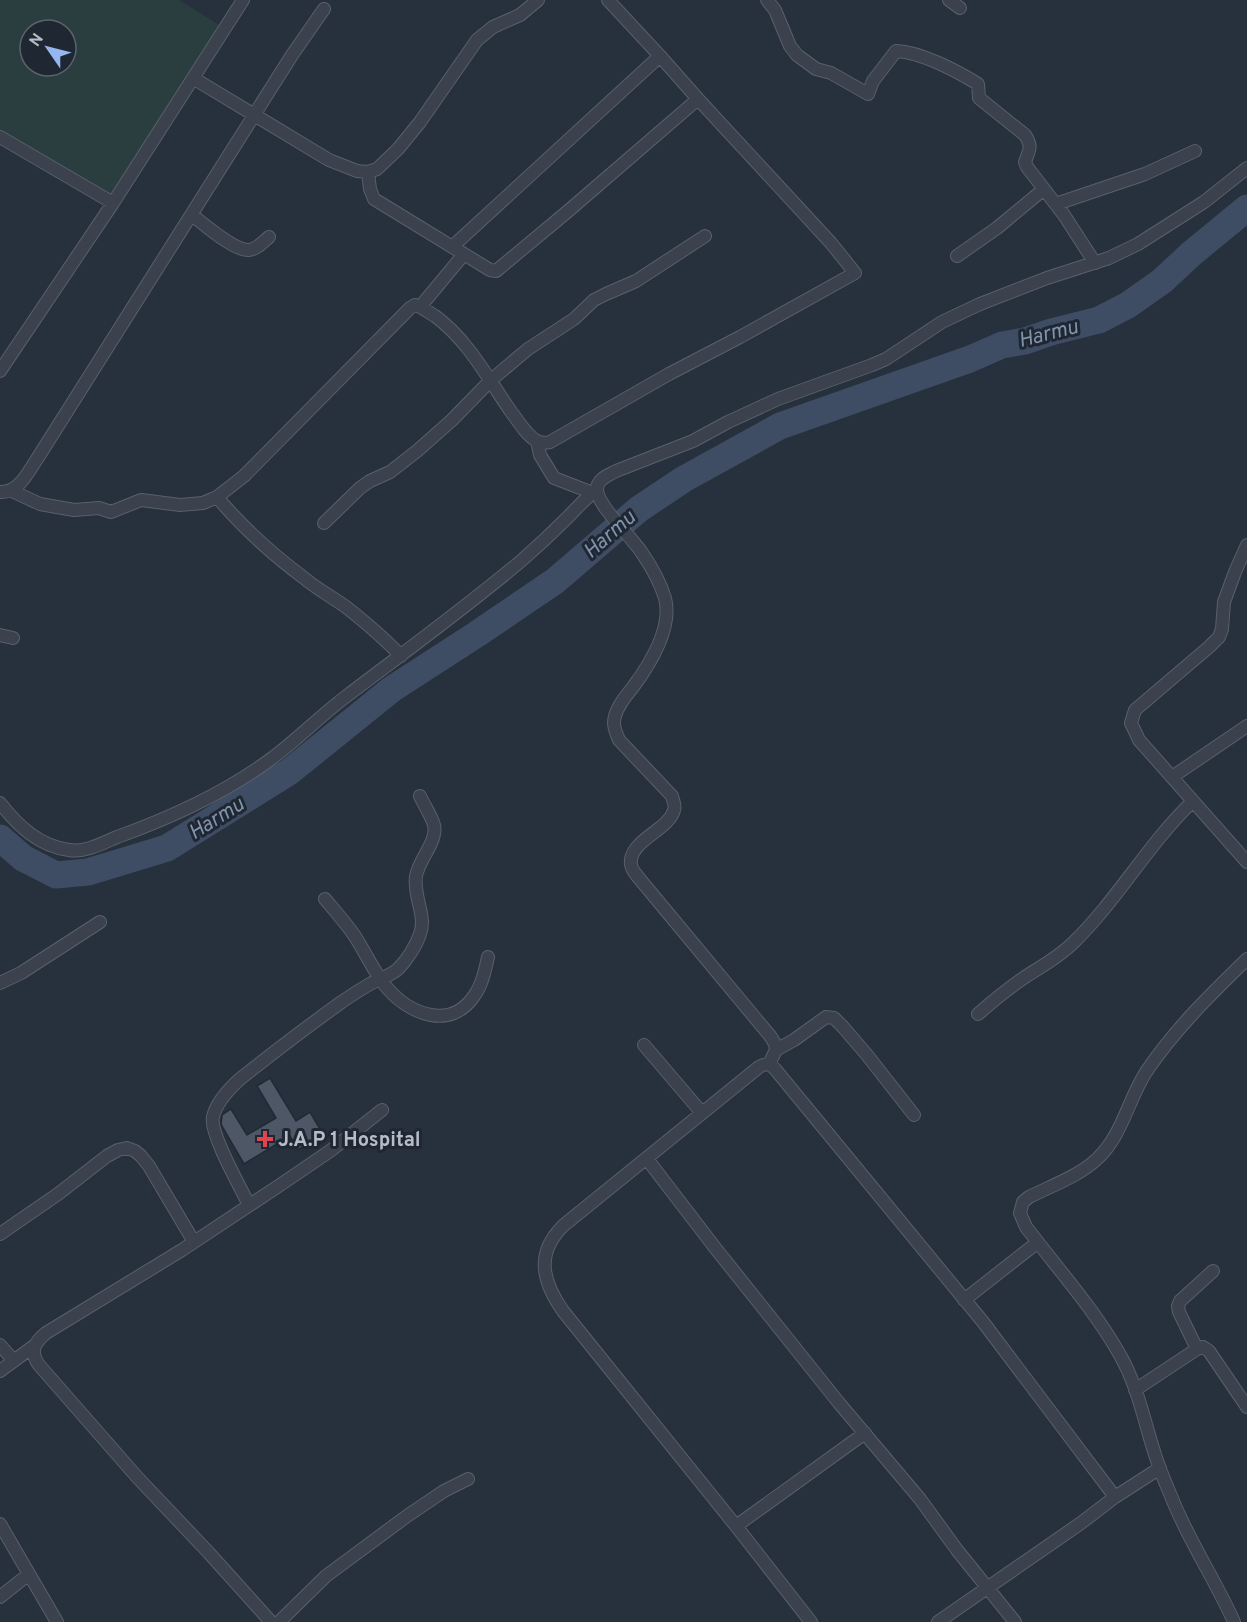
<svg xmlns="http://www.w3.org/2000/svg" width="1247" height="1622" viewBox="0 0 1247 1622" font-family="Overpass,sans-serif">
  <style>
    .green { fill: #2a3d3f; fill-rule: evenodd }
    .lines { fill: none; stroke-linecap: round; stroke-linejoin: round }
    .river { stroke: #3e4d64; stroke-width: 27 }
    .building { fill: #4d5765; stroke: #212934; stroke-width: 1.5 }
    .street-casing { stroke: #59606b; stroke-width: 14 }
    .street { stroke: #3b424d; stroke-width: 12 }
    .health-dot { fill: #e0444e; stroke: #1f2732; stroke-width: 2 }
    .labels { text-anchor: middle; stroke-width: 6; stroke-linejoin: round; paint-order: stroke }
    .poi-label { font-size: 20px; font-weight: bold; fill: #b7bdc8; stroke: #1f2732; text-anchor: start }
    .water-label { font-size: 21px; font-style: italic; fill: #8193ad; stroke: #1f2732 }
  </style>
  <rect width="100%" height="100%" fill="#27303d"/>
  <path class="green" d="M0 0H179L221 26 108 200 0 134ZM30 30H66V66H30Z"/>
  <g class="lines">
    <path class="river" d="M0 838 23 858 56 875 88 872 167 848 289 772 392 689 477 634 555 581 639 509 684 479 780 426 970 359 1002 345 1025 341 1051 332 1099 320 1128 305 1162 281 1191 254 1247 208"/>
  </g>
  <path class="building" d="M270 1078 296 1121 310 1112 323 1134 298 1150 290 1136 244 1164 223 1128 221 1124 222 1115 231 1109 247 1135 276 1118 257 1086Z"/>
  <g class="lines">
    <defs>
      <path id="street" d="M767 0 775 10 790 46 797 55 816 69 831 73 868 94 873 81 896 51C921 52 957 71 978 84L979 98 1025 135C1033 147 1029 150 1025 162L1027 167 1064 215 1095 263
        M949 0 960 8
        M193 78 329 160 357 171 368 172 377 169 398 149 420 122 477 40 493 27 520 15 538 0
        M0 137 113 203
        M368 172 370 189 374 199 490 270 496 271 567 212 698 99 660 56
        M1056 204 1145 174 1195 151
        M192 215C205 225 234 251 249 250 257 249 263 242 269 237
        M453 246 660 56 608 0
        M957 256 997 228 1044 189
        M420 307 464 254
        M0 371 113 203 243 0
        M537 441 540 455 554 478 593 493
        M12 491 40 504 74 510 99 508 111 512 141 500 180 505 203 503 217 497 244 476 410 308 415 305C422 307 428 312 435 316 469 341 488 379 512 413 519 422 527 436 537 441 541 443 546 443 550 442L669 374 740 337 855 273 831 243 698 99
        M0 492C19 493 28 472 37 459L292 55 324 9
        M217 497C243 528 272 554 304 578 317 589 332 597 346 607 365 622 384 638 401 656
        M324 523 360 488 370 481 390 472 417 451 452 420 491 380 528 349 574 319 594 300 606 294 636 281 705 236
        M1247 545 1235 572 1224 602 1222 629 1219 637 1209 647 1135 710 1131 723 1139 740 1247 862
        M0 635 13 638
        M1172 777 1247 726
        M0 803C18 826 39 846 69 850 85 853 103 843 117 837 170 818 225 793 271 759 298 739 321 715 348 695 406 651 465 608 521 561 537 547 552 533 567 518 577 508 586 497 597 490
        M325 899C335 911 345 922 354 935 366 953 374 973 388 989 411 1015 451 1030 474 996 482 985 485 971 488 957
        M0 983 21 973 100 922
        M978 1014C993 1001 1009 988 1025 977 1042 966 1059 957 1074 942 1118 899 1148 844 1193 801
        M644 1045 702 1113
        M776 1050 794 1040 826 1017 834 1018 843 1027 867 1055 914 1115
        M769 1064 776 1050 775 1044 771 1037 638 877C635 873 631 869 631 864 628 841 669 830 674 810 676 806 673 801 672 796L619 740C617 735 614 729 614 723 614 710 625 697 633 687 650 664 673 628 665 598 660 582 651 566 642 553 632 537 597 506 597 489 597 479 609 475 616 471L693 441 728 422 778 399 872 365 886 359 942 322 980 304 1047 278 1109 258 1138 244 1204 202 1247 168
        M647 1159 716 1249 839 1403 920 1499 957 1550 1015 1622
        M249 1205C241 1188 209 1133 213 1117 216 1103 230 1088 240 1079 274 1052 308 1026 343 1001 352 995 361 989 370 984 379 979 390 976 398 969 407 960 416 946 420 934 427 916 413 897 416 876 419 859 438 841 434 825 431 815 424 805 420 796
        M0 1234 58 1194 107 1156 118 1150 127 1148 135 1151 141 1156 149 1166 194 1242
        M964 1300 1038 1242
        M0 1345 14 1361
        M1197 1349 1179 1312 1178 1306 1180 1301 1213 1271
        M0 1371 34 1346
        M1135 1390 1197 1349 1203 1347 1209 1351 1247 1407
        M0 1524 57 1622
        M736 1526 865 1433
        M0 1597 29 1574
        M271 1622 209 1553 137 1477 39 1365C29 1351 35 1342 46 1333L182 1250 280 1185 330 1151 382 1110
        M279 1622 326 1576 407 1516 444 1491 468 1479
        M811 1622 736 1526 563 1311C542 1281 535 1253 564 1225L759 1067C766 1063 769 1063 775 1069L983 1322 1115 1497
        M938 1622 1081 1523 1115 1497 1160 1468
        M1234 1622C1215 1579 1188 1540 1171 1496 1164 1480 1157 1462 1152 1445 1143 1415 1136 1383 1120 1355 1094 1309 1058 1269 1026 1227L1020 1213 1023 1202 1029 1197C1051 1186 1079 1176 1097 1159 1122 1136 1128 1100 1146 1072 1174 1030 1211 994 1247 959"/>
    </defs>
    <use href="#street" class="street-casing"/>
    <use href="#street" class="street"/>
  </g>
  <path class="health-dot" d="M262 1130h6v6h6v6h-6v6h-6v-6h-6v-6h6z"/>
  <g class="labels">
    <g class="poi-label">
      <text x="278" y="1146">J.A.P 1 Hospital</text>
    </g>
    <g class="water-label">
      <text transform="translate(1048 333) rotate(-14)" y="7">Harmu</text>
      <text transform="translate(609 534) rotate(-41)" y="7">Harmu</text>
      <text transform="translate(216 818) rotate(-32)" y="7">Harmu</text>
    </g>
  </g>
  <g transform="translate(48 48) rotate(305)"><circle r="28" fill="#1f2732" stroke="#5c636e" stroke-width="1.5"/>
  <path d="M0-4.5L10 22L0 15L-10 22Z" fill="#95b6ef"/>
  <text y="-9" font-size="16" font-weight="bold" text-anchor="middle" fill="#b7bdc8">N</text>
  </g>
</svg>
